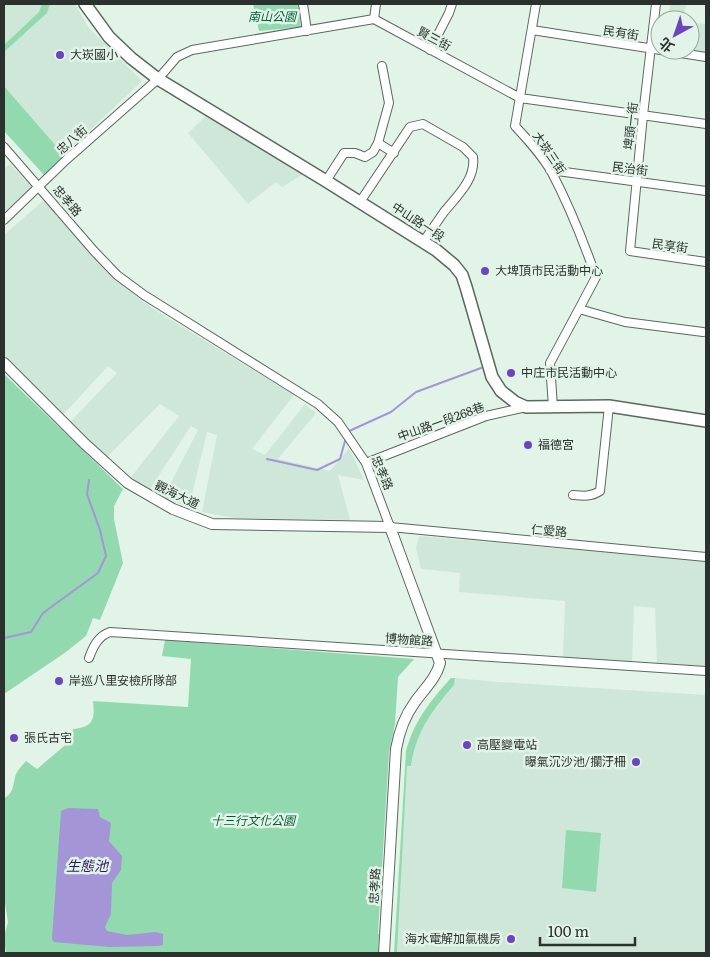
<svg xmlns="http://www.w3.org/2000/svg" width="710" height="957" viewBox="0 0 710 957" font-family="Literata,'Noto Sans TC',serif">
  <style>
    .built { fill: #cfe7d8 }
    .green { fill: #93d9af }
    .water { fill: #a495d6 }
    .lines { fill: none; stroke-linecap: round; stroke-linejoin: round }
    .stream { stroke: #a495d6; stroke-width: 2 }
    .minor-casing { stroke: #59695f; stroke-width: 10 }
    .tertiary-casing { stroke: #59695f; stroke-width: 12 }
    .secondary-casing { stroke: #59695f; stroke-width: 14 }
    .minor { stroke: #fff; stroke-width: 8 }
    .tertiary { stroke: #fff; stroke-width: 10 }
    .secondary { stroke: #fff; stroke-width: 11 }
    .poi-dot { fill: #6c44bd; stroke: #e2f4e8; stroke-width: 2 }
    .labels { text-anchor: middle; stroke-width: 5; stroke-linejoin: round; paint-order: stroke }
    .park-label { font-size: 12px; font-style: italic; fill: #005e37; stroke: #e2f4e8 }
    .street-label { font-size: 12px; fill: #2b312d; stroke: #e2f4e8 }
    .poi-label { font-size: 12px; fill: #2b312d; stroke: #e2f4e8; text-anchor: start }
    .water-label { font-size: 14px; font-style: italic; fill: #311561; stroke: #e2f4e8 }
  </style>
  <rect width="100%" height="100%" fill="#e2f4e8"/>
  <path class="built" d="M4 4H75L89 28 142 81 64 155 4 86Z
    M670 4H686L684 20H668Z
    M690 22 706 24V54L682 50H690Z
    M209 113 301 172 302 175 282 187 276 182 248 204 188 133Z
    M10 164 32 187 4 213V169Z
    M44 200 120 282 139 298 155 310 294 395 252 449 265 455 305 404 316 413 278 459 330 471 349 448 364 480 338 475 350 520 235 518 202 512 217 435 207 432 189 507 163 498 198 430 191 426 150 489 131 477 179 416 160 404 106 458 70 422 117 373 108 366 63 415 4 358V235Z
    M419 536 706 561V666L657 665 655 608 634 606 632 666 563 659 565 601 459 592 460 573 421 569 416 548Z
    M455 678 499 682 706 695V953H397L407 766H411L417 738 423 725 454 685Z"/>
  <path class="green" d="M42 4H50L47 13 4 52V45L39 12Z
    M253 4H298L301 27 259 31Z
    M4 86 64 155 44 175 4 131Z
    M4 374 123 489 114 506V519L123 563 100 620 93 618 86 636 66 652 4 694Z
    M165 640 414 659 398 677 395 724 389 752 378 934H379L378 953H6L4 937 8 922 4 897V798C14 794 13 783 16 774 18 769 23 765 26 761L37 769 70 741 73 729C93 727 95 720 93 701L188 707 191 659 162 656Z
    M451 678H455L454 685C431 713 417 729 411 766H407L397 953H394L406 751C414 721 431 700 451 678Z
    M566 830 601 833 596 892 562 888Z"/>
  <path class="water" d="M68 808 98 809 100 817 111 823 109 841 122 856 121 870 112 883 111 914 105 927 107 931 127 935 156 932 163 934V945L158 946 109 947 54 942 52 939 61 811Z"/>
  <g class="lines">
    <path class="stream" d="M347 432 391 412 416 392 481 368
      M267 459 317 470 340 459 345 441
      M4 638 31 632 43 613 98 573 106 556 100 530 87 494 89 480"/>
    <defs>
      <path id="minor" d="M303 4 307 31
        M536 4 515 126C528 140 541 154 551 171 569 205 583 240 596 277L579 309
        M656 4 643 115 630 251 706 262
        M374 19 376 4
        M532 30 706 57
        M430 50 449 13 452 4
        M378 143 394 153
        M4 147 94 251 117 275 144 295 318 404 338 422 366 463 390 527 706 557
        M550 170 706 191
        M326 181 344 153H355L365 157 373 152 378 143 389 103 382 66
        M360 202 410 127 423 124 463 147 473 157C476 179 457 196 444 212 437 222 430 232 423 242
        M4 220 66 160 158 79 177 57 192 50 374 19 520 98 706 124
        M553 407 550 363 579 309 625 322 703 332
        M366 463 486 416 526 407
        M573 495C583 496 591 497 600 491L609 406
        M89 658C93 647 98 636 110 632L706 671"/>
      <path id="tertiary" d="M4 363 85 444 128 483 173 509 212 524 390 527 440 663C436 679 424 689 415 702 404 717 399 732 396 749L384 953"/>
      <path id="secondary" d="M85 4 109 37 131 58 158 79 326 181 436 250 454 265 462 275 466 287 492 377 501 391 515 402 526 407 609 406 706 421"/>
    </defs>
    <use href="#minor" class="minor-casing"/>
    <use href="#tertiary" class="tertiary-casing"/>
    <use href="#secondary" class="secondary-casing"/>
    <use href="#minor" class="minor"/>
    <use href="#tertiary" class="tertiary"/>
    <use href="#secondary" class="secondary"/>
  </g>
  <g class="poi-dot">
    <circle cx="60" cy="55" r="5"/>
    <circle cx="485" cy="271" r="5"/>
    <circle cx="511" cy="373" r="5"/>
    <circle cx="528" cy="445" r="5"/>
    <circle cx="59" cy="681" r="5"/>
    <circle cx="14" cy="738" r="5"/>
    <circle cx="467" cy="745" r="5"/>
    <circle cx="636" cy="762" r="5"/>
    <circle cx="511" cy="939" r="5"/>
  </g>
  <g class="labels">
    <g class="park-label">
      <text x="272" y="21">南山公園</text>
      <text x="253" y="825">十三行文化公園</text>
    </g>
    <g class="street-label">
      <text transform="translate(621 33) rotate(9)" y="4">民有街</text>
      <text transform="translate(434 39) rotate(28)" y="4">賢三街</text>
      <text transform="translate(631 126) rotate(-84)" y="4">埤頭一街</text>
      <text transform="translate(72 140) rotate(-42)" y="4">忠八街</text>
      <text transform="translate(549 153) rotate(56)" y="4">大崁三街</text>
      <text transform="translate(630 169) rotate(7)" y="4">民治街</text>
      <text transform="translate(67 201) rotate(49)" y="4">忠孝路</text>
      <text transform="translate(418 222) rotate(33)" y="4">中山路一段</text>
      <text transform="translate(670 246) rotate(8)" y="4">民享街</text>
      <text transform="translate(441 422) rotate(-20)" y="4">中山路一段268巷</text>
      <text transform="translate(382 473) rotate(67)" y="4">忠孝路</text>
      <text transform="translate(177 495) rotate(26)" y="4">觀海大道</text>
      <text transform="translate(549 531) rotate(5)" y="4">仁愛路</text>
      <text transform="translate(409 640) rotate(4)" y="4">博物館路</text>
      <text transform="translate(375 886) rotate(-87)" y="4">忠孝路</text>
    </g>
    <g class="poi-label">
      <text x="70" y="59">大崁國小</text>
      <text x="495" y="275">大埤頂市民活動中心</text>
      <text x="521" y="377">中庄市民活動中心</text>
      <text x="538" y="449">福德宮</text>
      <text x="69" y="685">岸巡八里安檢所隊部</text>
      <text x="24" y="742">張氏古宅</text>
      <text x="477" y="749">高壓變電站</text>
      <text x="626" y="766" text-anchor="end">曝氣沉沙池/攔汙柵</text>
      <text x="501" y="943" text-anchor="end">海水電解加氯機房</text>
    </g>
    <g class="water-label">
      <text x="87" y="871">生態池</text>
    </g>
  </g>
  <rect width="710" height="957" fill="none" stroke="#2b312d" stroke-width="10"/>
  <g transform="translate(675 35) rotate(220)"><circle r="24" fill="#e2f4e8" stroke="#99a69d"/>
  <path d="M0-4L9 19L0 12L-9 19Z" fill="#6c44bd"/>
  <text y="-8" font-size="14" font-weight="bold" text-anchor="middle" fill="#2b312d">北</text>
  </g>
  <path d="M540 937v8h95v-8" fill="none" stroke="#2b312d" stroke-width="2.5"/>
  <text x="548" y="937" font-size="15" fill="#2b312d" stroke="#e2f4e8" stroke-width="4" paint-order="stroke">100 m</text>
</svg>
